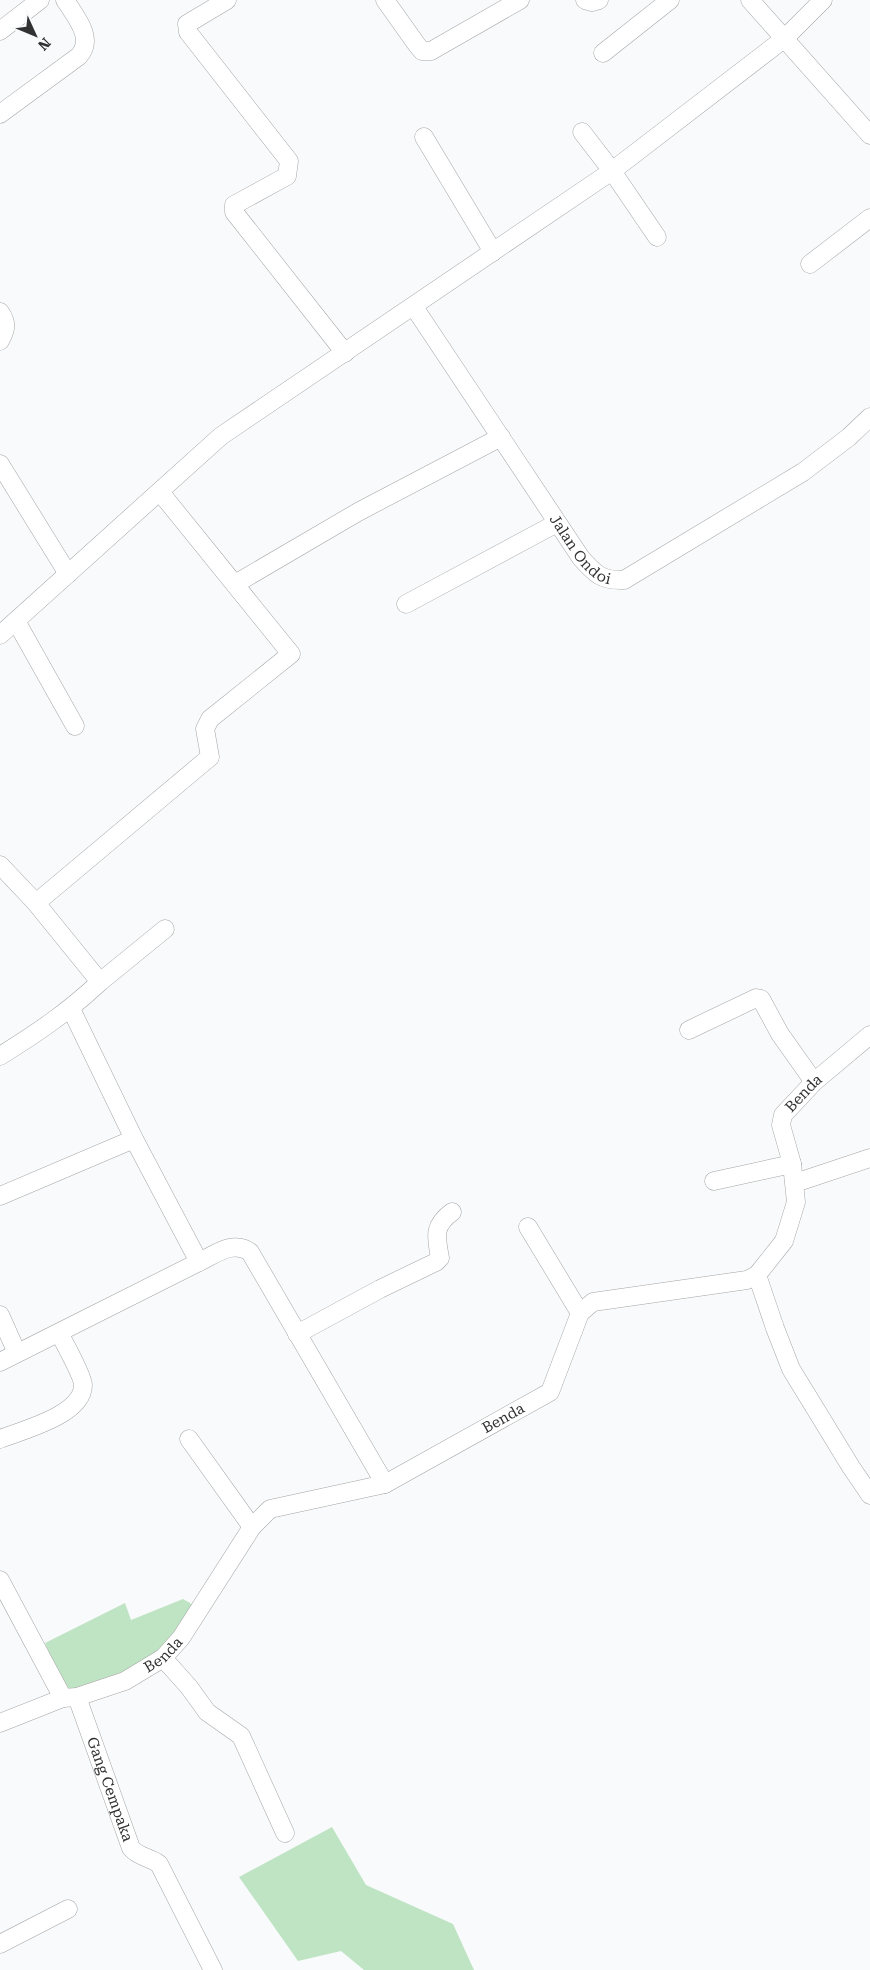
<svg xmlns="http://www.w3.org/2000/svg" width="870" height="1970" viewBox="0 0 870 1970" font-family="'Roboto Serif',serif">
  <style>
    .green { fill: #bfe4c4 }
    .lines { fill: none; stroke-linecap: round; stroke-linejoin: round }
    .minor-casing { stroke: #a4a5a6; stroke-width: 19 }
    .minor { stroke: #fff; stroke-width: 18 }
    .labels { text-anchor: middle; stroke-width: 5; stroke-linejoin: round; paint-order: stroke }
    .street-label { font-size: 15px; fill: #323233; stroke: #f9fafb }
  </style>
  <rect width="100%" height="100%" fill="#f9fafb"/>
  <path class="green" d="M183 1599 195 1606 170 1644 126 1674 92 1686 65 1690 45 1643 125 1603 131 1620Z
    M332 1827 366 1885 453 1924 474 1970H364L341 1951 298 1961 239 1877Z"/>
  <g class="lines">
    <defs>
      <g id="minor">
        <path d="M227 0 187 24 188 32 289 161 287 176 234 205V212L345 353"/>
        <path d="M385 0 417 45 422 51H431L520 0"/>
        <path d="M585 0 592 2 599 0"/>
        <path d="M750 0 870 135"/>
        <path d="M0 31 40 0"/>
        <path d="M603 53 670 0"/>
        <path d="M0 114 79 56C95 38 75 16 65 0"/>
        <path d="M582 132 612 171 657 237"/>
        <path d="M424 137 493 252"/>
        <path d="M810 264 870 218"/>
        <path id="s1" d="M414 307 581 558C595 574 602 581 624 580L803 472 849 437 870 417"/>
        <path d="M0 312C8 323 6 330 0 341"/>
        <path d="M0 464 68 574"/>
        <path d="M235 584 358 512 501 437"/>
        <path d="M406 604 557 523"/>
        <path d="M16 621 75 726"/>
        <path d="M0 635 221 436 612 171 785 38 823 0"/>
        <path d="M0 865 36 903 100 982C68 1012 37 1033 0 1056"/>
        <path d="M36 903 210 757 205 729 210 719 291 654 160 492"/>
        <path d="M100 982 165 929"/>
        <path d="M689 1030 756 998 761 999 780 1034 814 1082"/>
        <path d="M714 1181 792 1164"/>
        <path d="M795 1183 870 1158"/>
        <path d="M0 1196 134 1139"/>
        <path d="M528 1227 580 1313"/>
        <path d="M199 1262C216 1254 233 1240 250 1252L385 1484"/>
        <path d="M757 1275 775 1328 791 1369 851 1467 870 1495"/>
        <path d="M0 1315 17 1353"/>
        <path d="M297 1334 380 1289 436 1262 440 1258C436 1236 433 1226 452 1212"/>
        <path d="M0 1362 199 1262 134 1139 71 1009"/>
        <path d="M0 1439C23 1430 83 1415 83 1385 83 1377 64 1342 59 1333"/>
        <path d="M189 1439 252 1527"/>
        <path d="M0 1580 63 1698"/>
        <path d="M163 1658 189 1687 207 1712 241 1736 285 1833"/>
        <path id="s2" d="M77 1697 131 1848C138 1857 150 1857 159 1864L213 1970"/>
        <path id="s3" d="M0 1723 63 1698 77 1697 125 1681 163 1658 181 1638 252 1527 270 1509 385 1484 550 1392 580 1313 593 1302 747 1280 757 1275 784 1241 796 1202 792 1164 781 1125 783 1115 814 1082 870 1035"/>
        <path d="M0 1944 68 1909"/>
      </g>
    </defs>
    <use href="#minor" class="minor-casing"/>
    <use href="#minor" class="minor"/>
  </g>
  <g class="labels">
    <g class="street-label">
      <text dy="5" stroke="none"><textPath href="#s1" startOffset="295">Jalan Ondoi</textPath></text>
      <text dy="5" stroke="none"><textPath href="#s3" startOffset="1139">Benda</textPath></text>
      <text dy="5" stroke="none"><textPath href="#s3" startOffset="614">Benda</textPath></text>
      <text dy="5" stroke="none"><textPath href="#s3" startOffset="179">Benda</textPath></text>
      <text dy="5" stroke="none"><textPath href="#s2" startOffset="98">Gang Cempaka</textPath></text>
    </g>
  </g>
  <g transform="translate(35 35) rotate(134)" stroke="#f9fafb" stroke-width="4" paint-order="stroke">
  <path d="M0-4L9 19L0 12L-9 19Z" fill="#323233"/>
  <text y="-8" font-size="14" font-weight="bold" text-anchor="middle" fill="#323233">N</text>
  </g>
</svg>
